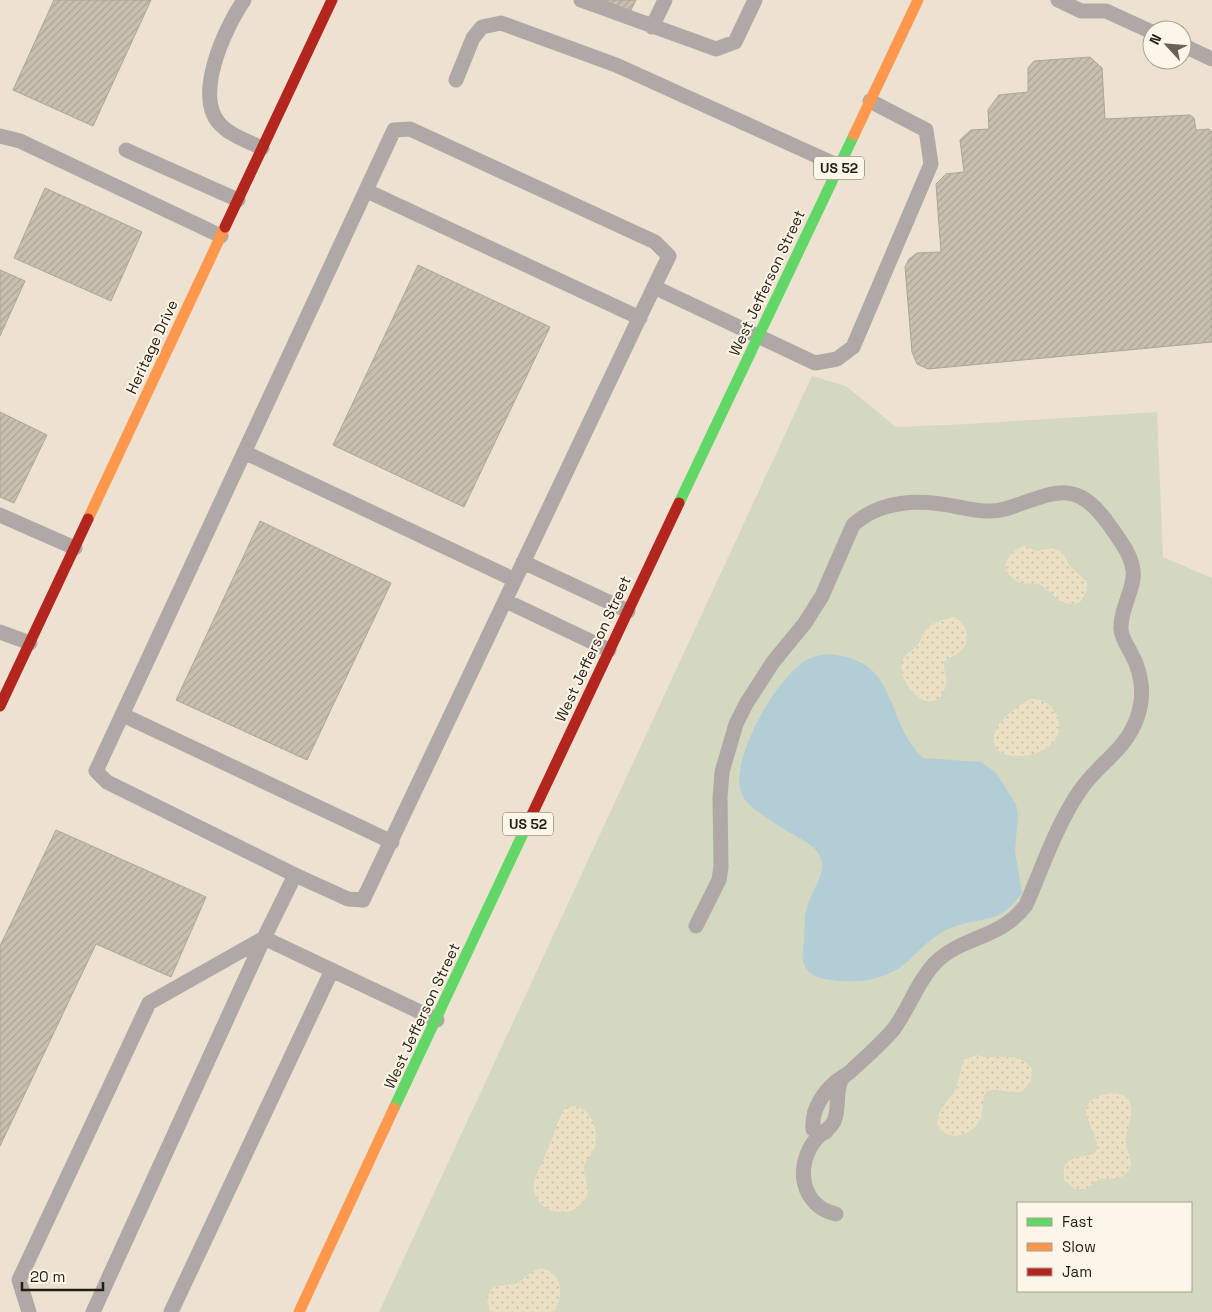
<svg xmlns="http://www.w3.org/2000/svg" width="1212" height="1312" viewBox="0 0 1212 1312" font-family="'Space Grotesk',sans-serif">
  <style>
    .green { fill: #d4d8c0; fill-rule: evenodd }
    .sand { fill: url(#sand-dots) }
    .water { fill: #b3cdd7 }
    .building { fill: url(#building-hatch); stroke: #ada597 }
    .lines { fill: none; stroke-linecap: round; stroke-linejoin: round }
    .lane { stroke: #afa8a6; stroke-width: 15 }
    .fast { stroke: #63d668; stroke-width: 11 }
    .slow { stroke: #ff974d; stroke-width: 11 }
    .jam { stroke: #b3261e; stroke-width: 11 }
    .labels { text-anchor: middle; stroke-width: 4; stroke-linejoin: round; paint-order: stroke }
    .shield { fill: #fdf5e8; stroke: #655e52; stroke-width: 1 }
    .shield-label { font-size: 14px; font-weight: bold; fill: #241d11 }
    .street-label { font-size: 15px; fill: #241d11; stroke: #fdf5e8 }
  </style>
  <defs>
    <pattern id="sand-dots" width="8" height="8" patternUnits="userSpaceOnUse" patternTransform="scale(1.25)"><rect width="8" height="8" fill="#ebe0c4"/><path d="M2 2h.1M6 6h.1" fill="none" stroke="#c9c0a7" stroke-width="1.8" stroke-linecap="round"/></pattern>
    <pattern id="building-hatch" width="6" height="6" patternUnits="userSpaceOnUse" patternTransform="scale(1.25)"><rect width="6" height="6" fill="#c8bfb1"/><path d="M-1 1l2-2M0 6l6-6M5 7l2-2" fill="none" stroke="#aca497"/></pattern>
  </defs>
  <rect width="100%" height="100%" fill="#ede2d1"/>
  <path class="green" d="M812 376 846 386 896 427 969 424 1157 412 1163 557 1212 578V1312H379ZM1018 1203H1191V1291H1018Z"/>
  <path class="sand" d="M1024 546 1037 551 1052 548 1062 552 1070 566 1087 582V590L1081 601C1059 613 1051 586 1037 584 1030 583 1024 585 1018 582 997 570 1006 553 1024 546Z
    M954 617C969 625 972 643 957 654 953 657 948 658 944 662 943 670 947 676 946 684 939 721 898 691 902 663 904 652 914 651 919 643 921 640 921 636 924 632 929 624 945 618 954 617Z
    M1030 699C1049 697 1065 718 1057 736 1049 755 1017 760 1001 753 978 734 1015 707 1030 699Z
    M976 1055C995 1061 1017 1049 1032 1069L1031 1081 1022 1092C1012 1094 994 1087 988 1091 977 1099 992 1124 963 1134 953 1138 945 1135 938 1128 934 1108 951 1102 957 1086 960 1078 960 1069 964 1060Z
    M1111 1093C1143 1095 1128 1120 1126 1138 1124 1154 1142 1166 1119 1178L1100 1179 1086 1189H1075L1064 1180V1168C1072 1151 1091 1160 1096 1151 1104 1134 1061 1102 1111 1093Z
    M577 1106C594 1113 600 1134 593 1151 591 1156 584 1162 584 1167 583 1182 596 1191 579 1206 561 1222 523 1206 537 1173 542 1162 547 1152 551 1141 557 1128 557 1118 567 1107Z
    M542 1268C563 1273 564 1296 554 1312H490L487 1298 491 1289C499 1284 506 1286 514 1284 525 1281 529 1270 542 1268Z"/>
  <path class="water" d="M826 654C901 658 882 718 923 758L981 762 996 773 1016 804 1018 816 1015 851 1022 893C999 926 983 915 951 928 933 935 920 950 906 963 886 980 857 984 831 980 822 979 810 976 805 967 801 960 803 949 804 941 805 931 804 920 806 911 811 886 838 865 809 844 793 834 749 811 742 795 728 761 774 683 802 663 809 657 817 656 826 654Z"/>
  <path class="building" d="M54 0H151L93 126 13 90Z
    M604 0H636L630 12Z
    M1090 57 1102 68 1105 119 1190 115 1194 118 1196 130 1209 129 1212 132V342L928 369 917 364 912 352 905 267 909 259 917 253 941 252 936 184 946 174 964 172 960 140 971 130 989 129 988 110 999 95 1028 92V68L1034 61Z
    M45 188 142 232 111 301 14 258Z
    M418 265 550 327 464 507 333 445Z
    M0 270 25 281 0 336Z
    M0 412 47 435 14 503 0 497Z
    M260 521 391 583 307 760 176 700Z
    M56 830 206 897 171 977 96 944 0 1146V946Z"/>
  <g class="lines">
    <path class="lane" d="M244 0C225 28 190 101 224 128 234 137 250 142 262 148
      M581 0 716 49 735 42 755 0
      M1058 0 1081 11H1106L1152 32
      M652 27 665 0
      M1182 45 1212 59
      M456 80 473 38 482 27 501 23 616 65 839 166
      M0 136 20 141 221 236
      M126 150 238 200
      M367 191 640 318
      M244 452 515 580
      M0 515 75 548
      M523 562 628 611
      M506 601 609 650
      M0 632 30 643
      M123 715 392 842
      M295 875 107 782 96 771 394 130 410 129 655 242 669 256 654 287
      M696 926 719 880 721 867 720 798 722 772 736 724 746 704 773 662 805 623 822 596 853 525C880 500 920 499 953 506 971 509 987 514 1005 509 1056 493 1075 476 1110 526 1119 539 1131 554 1133 570 1136 587 1120 608 1121 629 1121 637 1127 645 1131 653 1142 673 1145 696 1137 718 1125 752 1097 764 1079 792 1056 826 1043 866 1026 905 1000 940 963 935 935 963 917 982 909 1009 893 1030 881 1044 866 1057 852 1070 849 1073 844 1076 841 1080 835 1093 840 1108 834 1121 830 1130 822 1132 816 1139 794 1166 801 1206 836 1214
      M264 938 437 1020
      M826 1132 820 1133 813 1129C811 1108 826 1087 844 1076
      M29 1312 19 1280 149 1003 264 938
      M93 1312 264 938 295 875 348 899 363 900 654 287 815 363 837 359 853 347 931 164 926 130 870 101
      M171 1312 332 970"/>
    <path class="fast" d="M679 503 854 135
      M394 1108 527 825"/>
    <path class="slow" d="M854 135 918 0
      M88 519 225 227
      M299 1312 394 1108"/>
    <path class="jam" d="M225 227 332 0
      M0 706 88 519
      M527 825 679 503"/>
  </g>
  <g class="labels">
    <g class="shield">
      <rect x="814" y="156.5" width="50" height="23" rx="4"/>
      <rect x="503" y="812.5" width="50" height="23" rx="4"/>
    </g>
    <g class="shield-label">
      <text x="839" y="173">US 52</text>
      <text x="528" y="829">US 52</text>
    </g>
    <g class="street-label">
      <text transform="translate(767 283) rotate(-65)" y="5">West Jefferson Street</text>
      <text transform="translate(152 347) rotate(-65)" y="5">Heritage Drive</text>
      <text transform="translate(593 649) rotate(-65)" y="5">West Jefferson Street</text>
      <text transform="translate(422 1016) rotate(-65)" y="5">West Jefferson Street</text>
    </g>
  </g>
  <rect x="1017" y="1202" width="175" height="90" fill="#fdf5e8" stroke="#a69f92"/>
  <rect x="1027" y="1218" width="25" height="8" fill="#63d668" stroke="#a69f92"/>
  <text x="1062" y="1227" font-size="15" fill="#241d11">Fast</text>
  <rect x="1027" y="1243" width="25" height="8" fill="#ff974d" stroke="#a69f92"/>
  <text x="1062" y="1252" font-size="15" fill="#241d11">Slow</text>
  <rect x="1027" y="1268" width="25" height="8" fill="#b3261e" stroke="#a69f92"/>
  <text x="1062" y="1277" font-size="15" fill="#241d11">Jam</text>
  <g transform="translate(1167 45) rotate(296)"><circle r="24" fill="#fdf5e8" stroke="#a69f92"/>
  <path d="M0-4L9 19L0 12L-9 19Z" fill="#6a6254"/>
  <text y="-8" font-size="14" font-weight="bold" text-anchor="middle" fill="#241d11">N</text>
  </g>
  <path d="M22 1282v8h81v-8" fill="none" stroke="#241d11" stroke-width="2.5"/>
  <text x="30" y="1282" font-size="15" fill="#241d11" stroke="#fdf5e8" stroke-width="4" paint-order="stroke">20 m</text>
</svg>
